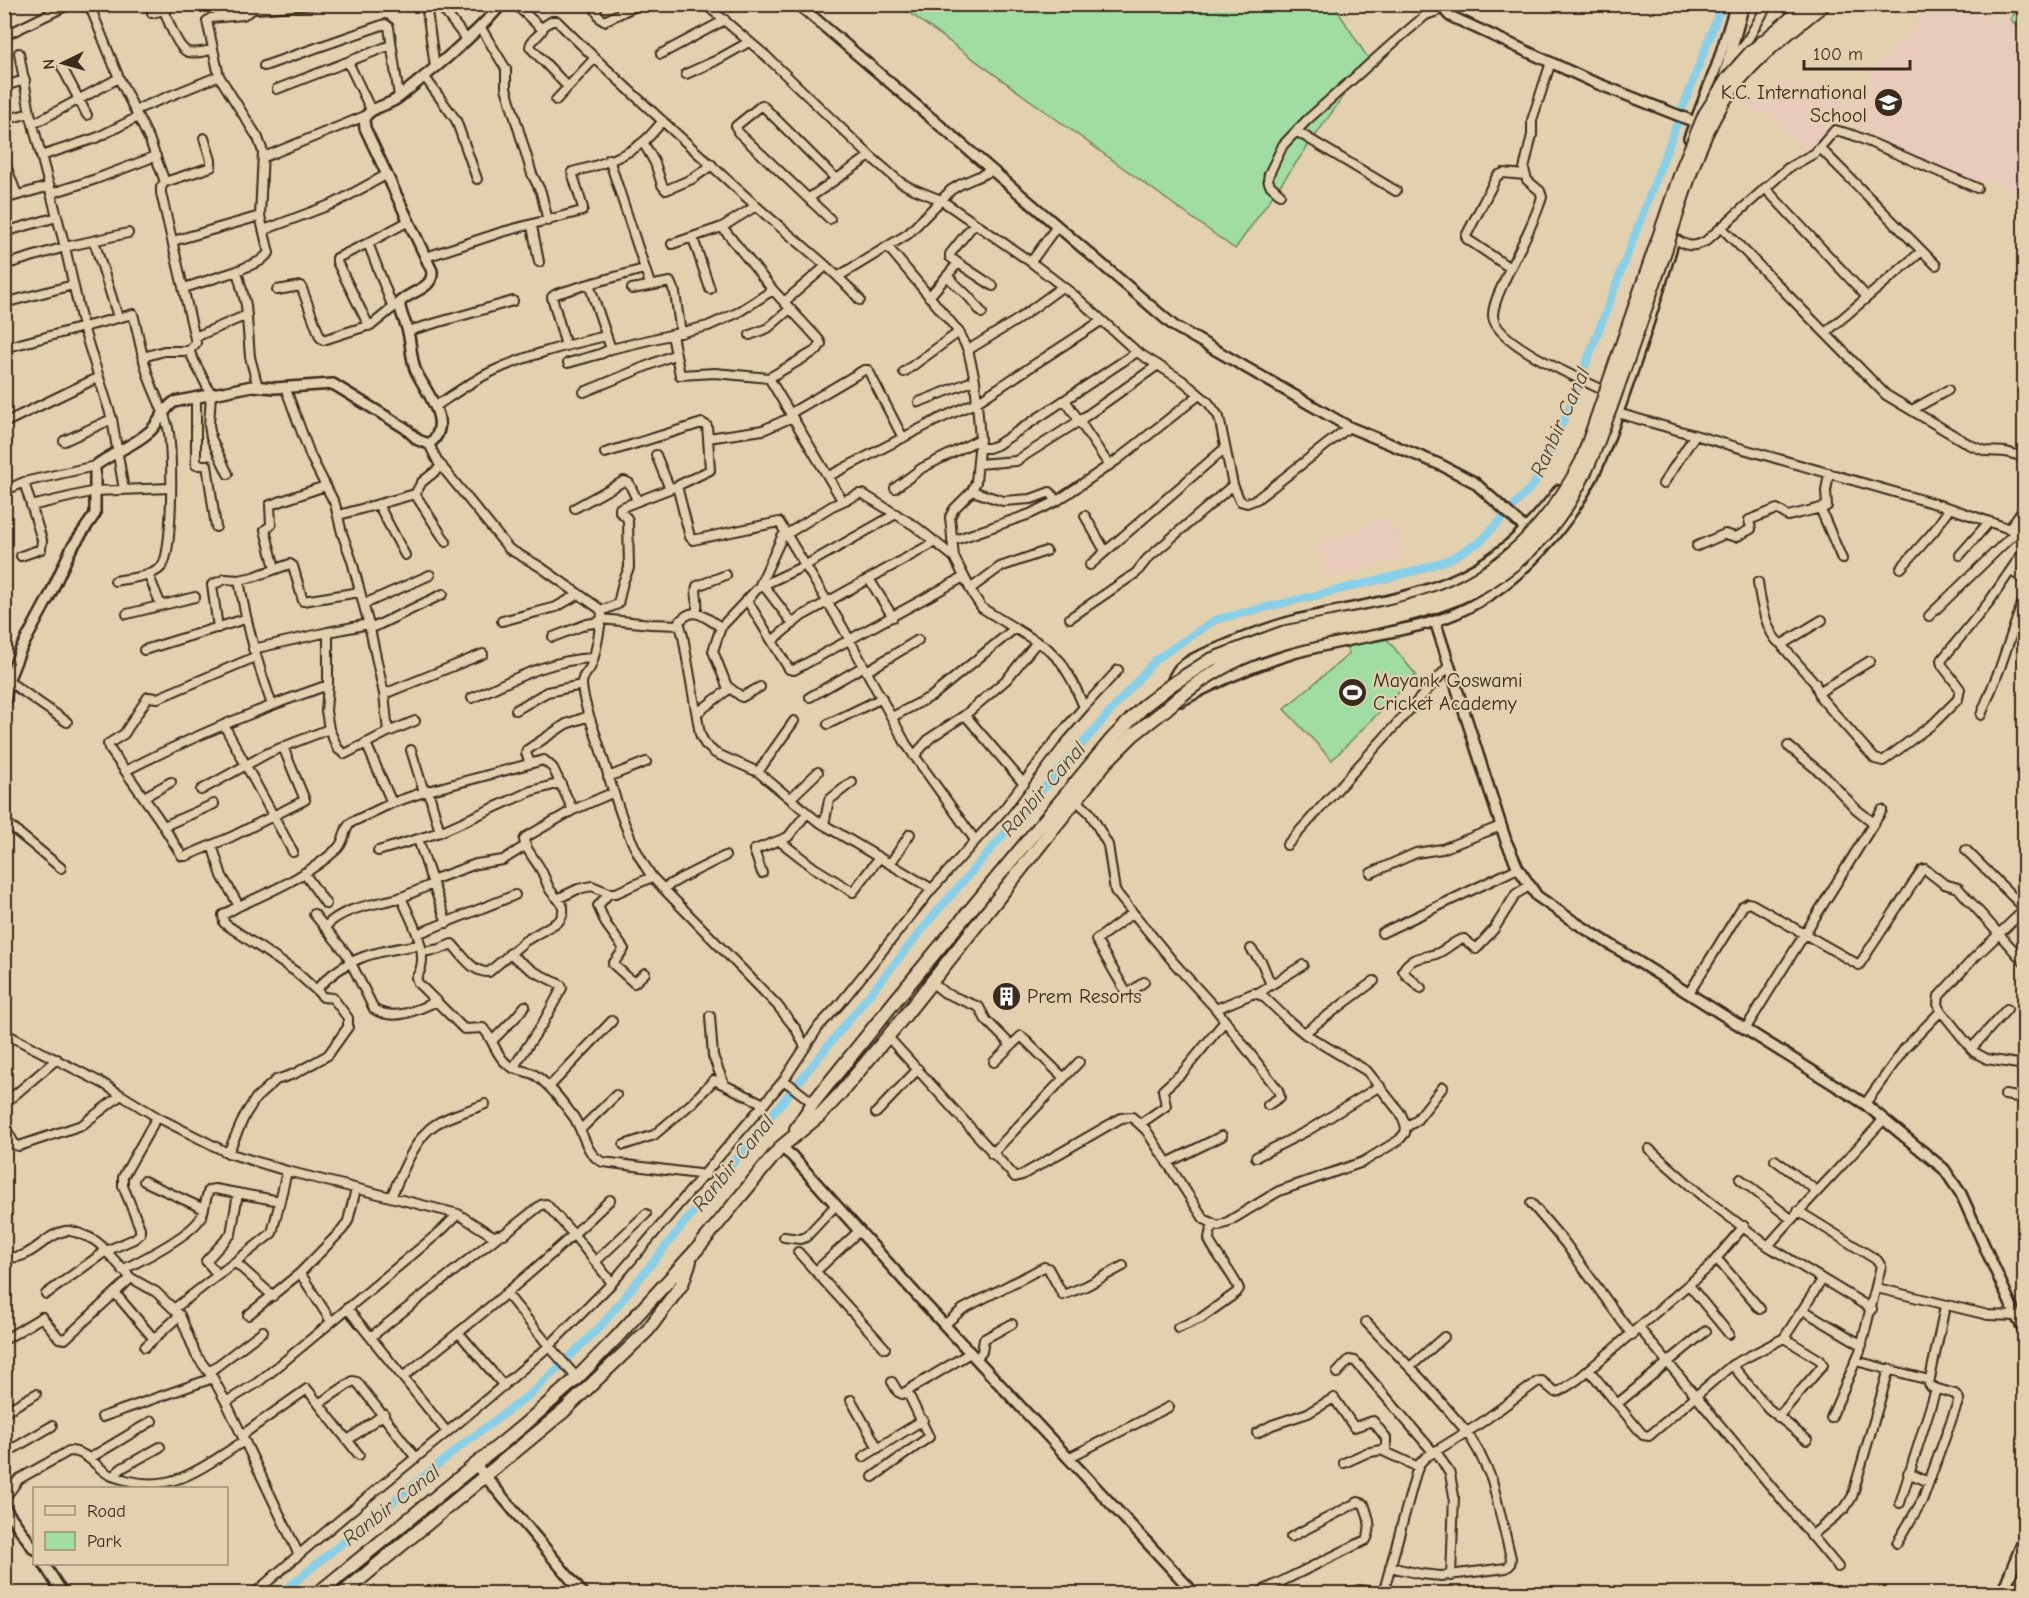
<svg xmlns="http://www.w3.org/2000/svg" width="2029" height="1598" viewBox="0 0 2029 1598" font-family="'Comic Neue',sans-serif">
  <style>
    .built { fill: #e8cbba }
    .green { fill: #a1dda3; stroke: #6e8460; stroke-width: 1.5 }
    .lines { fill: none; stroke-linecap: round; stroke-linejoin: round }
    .canal { stroke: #88cfe9; stroke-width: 8 }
    .minor-casing { stroke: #3b2a1e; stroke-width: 12 }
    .tertiary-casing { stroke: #3b2a1e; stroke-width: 14 }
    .secondary-casing { stroke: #3b2a1e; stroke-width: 15 }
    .trunk-casing { stroke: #3b2a1e; stroke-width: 16 }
    .minor { stroke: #e3d0ae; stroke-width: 8 }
    .tertiary { stroke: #e3d0ae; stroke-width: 9 }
    .secondary { stroke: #e3d0ae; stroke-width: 10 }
    .trunk { stroke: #e3d0ae; stroke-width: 12 }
    .trunk-bridge-casing { stroke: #3b2a1e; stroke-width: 16; stroke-linecap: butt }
    .trunk-bridge { stroke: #e3d0ae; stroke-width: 12 }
    .labels { text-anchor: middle; stroke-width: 4.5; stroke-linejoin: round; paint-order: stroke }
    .poi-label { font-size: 20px; fill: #3b2a1e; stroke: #e3d0ae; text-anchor: start }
    .water-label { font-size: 21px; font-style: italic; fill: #47433c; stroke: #e3d0ae }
  </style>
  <rect width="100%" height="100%" fill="#e3d0ae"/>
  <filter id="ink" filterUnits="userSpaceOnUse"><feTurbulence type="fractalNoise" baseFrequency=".0167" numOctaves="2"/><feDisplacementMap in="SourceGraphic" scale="12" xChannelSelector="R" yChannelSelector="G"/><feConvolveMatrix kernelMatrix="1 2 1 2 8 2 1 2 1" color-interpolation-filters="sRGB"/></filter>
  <g filter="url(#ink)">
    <path class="built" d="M1935 5H1974L2000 23 2018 5H2024V198L1991 180 1982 182 1974 181 1951 172 1845 122 1830 119 1820 139 1805 150 1766 113 1756 112 1748 105 1782 81 1824 89 1846 101 1850 100 1893 49 1908 34 1918 18Z
      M1389 517 1403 557 1325 581 1317 544Z"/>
    <path class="green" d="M899 5H1334L1369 60 1235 249Z
      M2022 5 2024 7V33L2010 19Z
      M1374 623 1416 675 1332 760 1284 709 1349 654 1343 637Z"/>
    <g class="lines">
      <path class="canal" d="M280 1594 462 1445 533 1392 601 1326 934 915 1155 660 1215 620 1416 571 1450 559 1481 541 1534 484 1569 409 1722 4"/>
      <defs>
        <path id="minor" d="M426 4 435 67
          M439 4 467 40
          M489 4 495 12
          M515 4 541 28 552 21H557C621 85 688 144 755 205 790 237 829 264 860 300
          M592 4 601 19 604 21 640 4
          M705 4 765 55 870 156 900 182 911 188 941 200 1031 262 1075 296 1137 352 1183 381 1208 402 1219 417 1233 485 1240 501 1247 503 1257 499 1349 427
          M253 6 258 9 316 4
          M152 13 164 10C168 20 177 48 188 52 195 54 205 51 212 50
          M481 28 506 69V88L532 174 541 192 548 221
          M543 28C541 36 530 39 530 47L568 87
          M4 36 70 4
          M19 53 30 113 65 247 83 327 112 419 124 490
          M661 54 725 20
          M1728 58 1744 46 1768 4
          M348 62 371 110
          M1551 62 1532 120V135L1524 169 1527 180 1540 191 1542 197C1534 224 1518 251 1506 277 1501 289 1493 303 1493 316 1494 342 1579 379 1601 389
          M264 66 385 24 389 27 399 97
          M62 67 87 115
          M686 74 715 61 749 42
          M219 76 207 21 211 18 243 15 255 8
          M424 76 456 120 477 179
          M119 78 150 141 165 182 161 187V193L196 343 189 351 211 394 209 425 211 438 228 474
          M4 86 25 80
          M277 89 391 45
          M556 100 594 59
          M135 110 219 76 258 138 263 152 260 216 269 253 260 261 237 271 246 305 250 357 258 387
          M4 120 30 113
          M33 124 119 78 89 4
          M1296 131 1396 191
          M643 142 655 163 662 185 666 190 692 179 712 165
          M1820 148 1936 265
          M41 156 96 138 138 117
          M264 157 365 116
          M609 159 650 284
          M4 160 17 195
          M165 182 211 167V160L204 138
          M1765 188 1867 297
          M52 193 96 179 156 156
          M1280 194 1270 185 1268 180 1269 174 1283 145 1307 120 1392 44 1426 15 1445 8
          M809 198 870 156
          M4 199 50 186
          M756 206 722 227 773 290 819 340 821 344 817 350 769 378 842 500
          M830 219 738 132 736 126 762 105 836 179
          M532 226 539 262
          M1722 228 1886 395 1970 445 1986 451 2006 452 2024 457
          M264 230 335 203 386 175
          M4 232 57 217
          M1667 234C1682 242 1688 251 1706 241L1788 168 1815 153 1835 130 1853 135 1977 188
          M693 238 710 289
          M94 241 118 317
          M173 241 260 216
          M368 243 393 308
          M672 244 722 227
          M426 257 502 232 582 211 583 208 572 172C595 167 625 157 643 142 651 136 657 127 663 121
          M1031 262 1057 226
          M958 263 993 286
          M4 265 65 247 128 233
          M1510 268 1467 239 1466 236 1497 176 1503 173 1525 175
          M839 276 908 234 951 190 961 184 991 171
          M947 276 969 297 982 313
          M589 284 644 269
          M184 288 237 271
          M632 289 670 282 675 293 681 333
          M277 290 301 286 320 337 323 340 373 324 400 302
          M929 297 958 263 950 257V254L974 224
          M784 302 826 266
          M4 303 73 285
          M369 326 337 262V258L368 243 409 221
          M408 331 513 301
          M1825 333 1922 251
          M672 335 680 375 715 373 769 378
          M750 335 768 328 790 309
          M195 337 247 315
          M566 346 552 297 556 294 589 284 611 349 708 326 737 313 773 290
          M4 348 133 314C139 336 142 359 150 381 156 397 164 411 168 428 173 447 173 553 162 566 153 577 129 578 115 581
          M968 350 1017 320 1062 287
          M143 357 164 351H189
          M568 363 600 354 611 349
          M904 372 959 332
          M285 387 311 457 335 504 342 533 352 561 370 629 384 694 388 732
          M584 392 676 354
          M196 398V465H207L216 527
          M1065 400 1109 465
          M919 402 975 380
          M436 406C454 394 472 381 491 372 527 355 567 345 606 336
          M1912 410 1948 390
          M1614 412 1950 508 2024 534
          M791 413 864 370H868L903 438
          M4 423 97 378
          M64 441 112 419
          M429 444 438 462 509 549 539 566 600 609 602 614C599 631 597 653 590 668 586 674 582 676 582 684 583 704 593 726 599 745 613 790 625 838 652 877L777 1005 796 1029 805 1047
          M979 448H989L997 445 1137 352
          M605 453 702 423 707 426 708 438
          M656 455 670 489
          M978 464 1016 461 1079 421 1158 365
          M829 476 937 420 977 402 1101 321
          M4 479 8 489
          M24 482 95 466
          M1663 484 1695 435
          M677 486 690 537 693 540 779 522 842 626 906 744 975 840
          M895 488 922 468 980 439
          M4 491 24 482 42 540 41 549 21 556
          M972 491 1003 501 1031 499 1050 492 1057 501
          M415 494 422 482 442 466
          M378 504 405 555
          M31 506 95 491 170 488
          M575 508 624 481 629 483 637 500
          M1820 508 1842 559
          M339 515 415 494 446 542
          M1085 516 1105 551
          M2010 528 2024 507
          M952 541 1030 514 1057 501 1117 460 1199 395
          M1697 546 1725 534 1736 537 1751 529 1749 520 1777 509 1788 516 1825 507 1827 506 1826 491 1829 473
          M1960 555 1989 522
          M1090 565 1225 448
          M275 568 265 530 271 525 270 505 325 486
          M1901 568 1934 531 1950 508
          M2012 571 2024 580
          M148 574 161 605
          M869 579 893 617
          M239 580 253 577 290 564 293 566 303 601 360 592
          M1758 582C1760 598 1767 639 1783 645
          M764 586 793 624
          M759 587 806 565 896 514
          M970 589 1000 567 1046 551
          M747 600 789 669 794 670 964 577
          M364 604 430 575
          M601 611 618 604 623 582 629 568 628 522 627 518 620 512V508L677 486 710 470 708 438 763 430 792 417
          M696 612C700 602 694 594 697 586L726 575
          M127 614 195 597
          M1929 616 2017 531
          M1070 618 1136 573 1147 559 1233 485
          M601 619 651 624 680 625 683 636 700 734 705 744 715 753 758 772 816 820 932 889
          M1822 620 1784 643 1783 647 1815 683 1821 698 1875 759 1883 761 1934 723 1958 699 1960 689 1942 665 1941 661 1989 602 2024 551
          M502 621 556 607 579 594
          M677 624C694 604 702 616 721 627L759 587 782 537 832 506 859 494H863L915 526 954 557
          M721 627 713 651 727 686 742 697 760 687
          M218 628 212 585 225 579 239 580C246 623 257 663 272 705
          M370 629 443 594
          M553 637 587 624 600 622
          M772 641 802 616 935 542
          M253 649 328 632
          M144 650 245 619
          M255 657 158 698 148 697 124 734 108 744 109 748 159 819 182 856H186L231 837 305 800 283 747 329 729 326 711 328 685
          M867 671 918 640
          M8 681 67 722
          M1819 692 1870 661
          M384 694 483 654
          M810 697 864 666
          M472 698C513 680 547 660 593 658
          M1084 707 1118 670
          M516 710 547 692 582 685
          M697 713 729 689
          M965 715 1007 679 1037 642
          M1981 715 2000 668 2024 598
          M892 717 932 696 1014 629
          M828 724 882 698
          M224 725 293 852
          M329 729 338 749 345 754 388 732 415 721
          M366 743 392 803
          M1788 746 1826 777 1856 809 1874 823
          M411 750 424 792 544 760 553 768 573 810 612 793
          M914 756 930 738 965 715 1024 784
          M530 763 526 753 527 750 566 724 589 716
          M125 771C191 737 258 709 328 685V632L369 624
          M758 772 794 721
          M608 777 646 762
          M201 790 268 753 283 747
          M144 797 171 782
          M791 798 818 772
          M1076 800 1090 813 1108 845 1115 891 1175 964 1216 1009 1278 1090 1280 1097 1268 1105
          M4 821 61 868
          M824 825 829 800 852 782
          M164 826 214 804
          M440 832 531 791 561 783
          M781 842 813 867 853 892 879 858
          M212 845 222 876 239 906C273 891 310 874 337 849 346 841 343 828 352 822L392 803 424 792
          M1287 845 1449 666
          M1966 850 2024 908
          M378 851 418 839
          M890 864 910 834
          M304 873 326 904
          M762 873 754 850 788 837 807 813
          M1371 873 1416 853 1442 849 1501 826
          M432 880 476 864 503 860 525 846
          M433 884 447 923
          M664 888 683 877 725 856
          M609 893 598 906 606 924 624 949 613 964 634 983 645 973
          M401 897C410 919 433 955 416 978L418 983 464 1029 483 1028C493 1039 496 1055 506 1063 514 1071 526 1070 535 1075 550 1085 563 1103 573 1116 584 1131 585 1155 603 1162L706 1175
          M559 898 578 889 592 886 609 893H616L652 877
          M239 906 223 915 224 923 296 972 316 990C346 956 377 951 420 945
          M2024 910 1974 958 1939 996 1938 1004 1941 1011 1974 1052 1987 1059 2024 1065
          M1133 913 1096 940 1126 992 1129 993 1144 982
          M314 914 346 953 374 1009C393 1022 418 1010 437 1001
          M326 926C345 906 376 905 402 897 412 893 423 888 433 884L418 839 440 832 428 790
          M1382 933 1518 868
          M417 934 515 895
          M1251 949 1262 963 1271 985
          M422 952 440 949 452 944C462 954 472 973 489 972L525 941 559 921C571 903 554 899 549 888 546 882 544 875 541 870 536 860 526 851 524 840L526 837 573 810
          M509 954 533 971 561 985 562 988 543 1023 513 1068
          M931 982 945 993 979 1007 986 1020 1011 1045
          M1421 988 1406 975 1403 970C1413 954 1425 959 1438 953 1448 949 1454 940 1464 939L1476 949 1494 929 1516 894 1529 886
          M1258 993 1303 965
          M1689 993 1743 906 1748 903 1752 904 1859 965 1922 870 1925 869 1944 884 1958 888 2024 962
          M710 1016 713 1056 724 1084
          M1746 1028 1882 810
          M4 1033 104 1084 121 1095
          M1304 1033 1374 981
          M888 1037 1015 1177 1022 1175 1121 1118 1132 1117 1146 1130 1204 1219 1218 1226 1226 1223 1279 1191 1363 1162 1399 1140 1405 1133 1406 1127 1401 1114 1367 1071 1305 1034 1288 1020 1263 996 1254 993 1216 1009
          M493 1040 515 1018 525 1006
          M1971 1049 2007 1009
          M994 1062 1021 1036 1064 1078
          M784 1080 813 1103
          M549 1087 612 1021
          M2005 1095 2024 1098
          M4 1104 57 1059
          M1865 1104 1905 1048 1941 1011
          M876 1113 918 1069
          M157 1117 123 1177V1186L140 1228V1234L134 1239 106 1251 131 1278 156 1292 180 1315 196 1355 213 1378 226 1402 298 1553
          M1140 1124 1166 1106 1163 1090 1183 1072 1225 1021
          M1406 1127 1416 1121 1443 1087
          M581 1129 616 1095
          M4 1133 9 1134 15 1145 19 1146 82 1125 121 1095 157 1117 228 1153 287 1171 458 1214 493 1236 504 1234 541 1205 546 1204 574 1235 612 1283 549 1346 577 1378
          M624 1145 654 1135 692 1103 714 1080 764 1104
          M1649 1149 1702 1196 1768 1246 1872 1309
          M228 1153 245 1115 256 1098 276 1080 294 1074 328 1055 348 1027V1018L333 998 323 997 316 990
          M992 1154 1079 1062
          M1256 1157 1307 1131 1380 1086
          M1775 1160 1817 1191
          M1167 1163 1222 1136
          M1740 1179 1791 1219
          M144 1181 204 1209
          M391 1197C401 1176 415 1136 436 1124 450 1115 469 1111 485 1104
          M1531 1203 1565 1243 1632 1335
          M1798 1211 1877 1260 1881 1266 1860 1351 1831 1418
          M784 1237 800 1239 806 1237 836 1205
          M1768 1246C1805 1203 1846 1162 1884 1119
          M798 1252 885 1348
          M4 1256C29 1264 43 1235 65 1231 71 1230 78 1233 83 1235 93 1238 100 1243 106 1251L46 1294
          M1717 1259 1760 1309
          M235 1262 272 1233 280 1201
          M595 1262 646 1214
          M122 1270C140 1261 193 1234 201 1217 205 1209 205 1199 209 1190L215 1189 280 1201 287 1171
          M816 1271 859 1231
          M300 1273 331 1321
          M218 1275 206 1261 231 1234 238 1193
          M612 1283 784 1080 819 1026 839 1005 932 889 1004 809 1058 737 1084 707 1073 682 1061 662 1047 648 982 608 974 596 954 557 950 517 954 509 972 491 976 482 980 439 975 380 968 350 959 332 888 247
          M1689 1285 1729 1334
          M1877 1288 1988 1315 2016 1316
          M115 1293 154 1339
          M175 1308 235 1262 273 1296
          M347 1308 447 1432
          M1803 1310 1862 1345
          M248 1315 300 1273 343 1229 348 1221 356 1189
          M1366 1322 1422 1380 1467 1432 1479 1452 1492 1480 1511 1558 1510 1565 1506 1568 1441 1576 1421 1574 1390 1567
          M944 1325 963 1309 1044 1267 1048 1268 1063 1295 1086 1286 1123 1266
          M1178 1328 1201 1318 1236 1293 1239 1289C1235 1277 1209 1245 1209 1239 1209 1234 1212 1229 1213 1225
          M1639 1328 1838 1567
          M459 1333 504 1386
          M372 1336 497 1237
          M4 1340 42 1317 59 1338 65 1339 131 1278
          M145 1347 180 1315
          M976 1359 982 1352 984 1339 1012 1324
          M1856 1361 1929 1380
          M1732 1365 1768 1408 1807 1440
          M1410 1367 1444 1337
          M1589 1370 1643 1435 1649 1436 1732 1365 1784 1338 1822 1280
          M209 1372 263 1331
          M1337 1373 1349 1360 1355 1361 1434 1453
          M404 1376C475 1320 545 1263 610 1200
          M892 1382 898 1392 902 1394 970 1353
          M851 1400 878 1448
          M226 1402 257 1383 276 1368 442 1230 458 1214
          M320 1403 353 1381 357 1382 416 1458
          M1617 1404 1706 1331
          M4 1412 36 1394
          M102 1417 213 1378
          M1778 1417 1823 1365 1820 1360 1784 1338
          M1257 1433 1272 1425 1308 1413 1334 1398 1354 1427 1373 1421 1386 1438V1452
          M242 1435 307 1389 359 1455
          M348 1440 384 1414
          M1436 1451 1450 1474 1454 1496 1451 1576
          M4 1454 52 1426
          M863 1457 923 1420
          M90 1458 152 1421
          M1068 1458 1169 1407
          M1344 1463 1366 1453 1381 1450 1418 1467
          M1908 1473 1929 1482
          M113 1476 122 1468 160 1447
          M873 1477 929 1437 907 1391
          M4 1499 19 1479 69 1451C87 1451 95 1466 108 1474 115 1478 123 1479 130 1481 177 1492 207 1464 244 1441
          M1900 1503 1936 1389
          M1811 1536 1845 1508 1852 1497 1889 1369
          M1897 1543 1922 1501 1959 1399 1955 1394 1931 1387 1929 1384 1945 1306
          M2006 1585 2024 1590
          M254 1594C349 1508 453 1431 549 1346L506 1293
          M1256 1594 1366 1540C1373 1528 1368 1516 1364 1504L1358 1502 1291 1537
          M1344 1594 1359 1590 1383 1593
          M1383 1594 1416 1473 1420 1463 1426 1457 1478 1425 1537 1382 1542 1381 1555 1392 1560 1391 1577 1380 1709 1267 1744 1226"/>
        <path id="tertiary" d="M798 4 1174 326 1349 427 1441 465 1474 482 1527 530
          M1445 4 1447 13 1450 16 1591 81 1695 122
          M1722 84 1744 4
          M1689 138 1717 65 1736 4
          M1435 621 1506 841 1518 868 1537 896 1573 921 1865 1104 1944 1169 1961 1194 2016 1316 2024 1330
          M1171 685C1173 679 1175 674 1179 669 1191 658 1209 652 1224 646 1247 636 1272 626 1297 620 1345 608 1397 602 1443 584 1494 564 1526 533 1559 490
          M1181 701C1217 681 1255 665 1294 653 1339 640 1387 635 1432 622 1501 602 1558 542 1591 480 1604 456 1612 429 1621 404 1640 351 1657 297 1673 243
          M4 709 8 681 20 651 49 597 71 549 95 514V466C112 453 133 446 149 432 159 424 163 409 174 402L252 386 275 388 333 384 405 428 418 440 429 444C456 424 423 389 415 369 411 357 411 344 408 332 406 323 401 315 400 306V302C410 291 434 289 432 271L365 128 364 119C369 107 388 106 398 98 434 69 471 39 502 4
          M781 1147 792 1156 924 1303 1195 1594
          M475 1464 583 1594
          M4 1507 34 1549
          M44 1564 63 1594"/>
        <path id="secondary" d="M2002 1594 2024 1540"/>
        <path id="trunk" d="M796 1129 813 1103 895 1001 1111 740 1145 705 1171 685
          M317 1594 524 1425 577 1378 617 1337 698 1248 781 1147 820 1115 839 1095 903 1018 1106 762 1133 735 1166 709
          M342 1594 564 1411 648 1330 682 1284 690 1261"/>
      </defs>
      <use href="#minor" class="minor-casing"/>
      <use href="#tertiary" class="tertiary-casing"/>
      <use href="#secondary" class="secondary-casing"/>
      <use href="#trunk" class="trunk-casing"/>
      <use href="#minor" class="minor"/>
      <use href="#tertiary" class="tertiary"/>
      <use href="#secondary" class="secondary"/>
      <use href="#trunk" class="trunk"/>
      <defs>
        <path id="trunk-bridge" d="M1171 685 1210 660 1282 633C1331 622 1382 616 1430 600 1498 578 1550 524 1582 461L1684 164 1705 114 1728 78 1751 52 1808 4
          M1166 709C1197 680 1232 659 1273 646 1374 615 1464 623 1543 537 1580 497 1597 445 1615 395 1633 344 1651 293 1668 242 1685 190 1699 134 1732 89 1757 56 1792 30 1824 4"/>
      </defs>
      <use href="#trunk-bridge" class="trunk-bridge-casing"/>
      <use href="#trunk-bridge" class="trunk-bridge"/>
    </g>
  </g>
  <defs>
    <symbol id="school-disc" viewBox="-11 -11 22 22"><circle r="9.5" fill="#3b2a1e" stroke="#e3d0ae"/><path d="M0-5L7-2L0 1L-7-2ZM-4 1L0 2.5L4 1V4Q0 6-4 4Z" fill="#fff"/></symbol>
    <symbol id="stadium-disc" viewBox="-11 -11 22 22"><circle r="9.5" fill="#3b2a1e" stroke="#e3d0ae"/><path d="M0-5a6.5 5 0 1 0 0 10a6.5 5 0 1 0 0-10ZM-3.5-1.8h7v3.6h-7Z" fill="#fff"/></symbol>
    <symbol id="building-disc" viewBox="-11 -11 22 22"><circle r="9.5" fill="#3b2a1e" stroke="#e3d0ae"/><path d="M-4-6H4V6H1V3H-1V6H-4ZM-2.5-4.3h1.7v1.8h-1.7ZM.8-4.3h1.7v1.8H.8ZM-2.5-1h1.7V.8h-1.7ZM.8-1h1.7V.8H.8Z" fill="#fff"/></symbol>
  </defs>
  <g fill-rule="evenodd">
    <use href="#school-disc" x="1872" y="86" width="33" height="33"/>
    <use href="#stadium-disc" x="1336" y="676" width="33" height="33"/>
    <use href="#building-disc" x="990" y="980" width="33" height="33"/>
  </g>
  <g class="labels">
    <g class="poi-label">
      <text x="1867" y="99" text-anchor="end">K.C. International<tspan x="1867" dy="23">School</tspan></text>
      <text x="1373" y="687">Mayank Goswami<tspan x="1373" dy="23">Cricket Academy</tspan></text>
      <text x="1027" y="1003">Prem Resorts</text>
    </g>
    <g class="water-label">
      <text transform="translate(1560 422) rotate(-66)" y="7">Ranbir Canal</text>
      <text transform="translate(1043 789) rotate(-49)" y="7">Ranbir Canal</text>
      <text transform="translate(733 1163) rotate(-51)" y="7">Ranbir Canal</text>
      <text transform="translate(391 1505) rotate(-38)" y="7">Ranbir Canal</text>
    </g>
  </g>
  <rect width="2029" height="1598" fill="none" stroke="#e3d0ae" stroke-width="24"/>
  <rect x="12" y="12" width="2005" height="1574" fill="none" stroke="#3b2a1e" stroke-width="2" filter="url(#ink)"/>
  <rect x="33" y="1487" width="195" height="78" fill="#e3d0ae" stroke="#a08e74" stroke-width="1.5"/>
  <rect x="45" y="1506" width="30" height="9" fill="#e3d0ae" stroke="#a08e74" stroke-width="1.5"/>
  <text x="87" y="1517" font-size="18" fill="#3b2a1e">Road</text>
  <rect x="45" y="1532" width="30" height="18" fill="#a1dda3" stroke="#a08e74" stroke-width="1.5"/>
  <text x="87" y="1547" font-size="18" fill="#3b2a1e">Park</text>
  <g transform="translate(63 63) rotate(265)" stroke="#e3d0ae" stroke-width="4.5" paint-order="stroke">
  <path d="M0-4.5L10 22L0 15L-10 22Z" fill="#3b2a1e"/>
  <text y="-9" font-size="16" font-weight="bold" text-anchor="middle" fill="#3b2a1e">N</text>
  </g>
  <path d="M1804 60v9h106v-9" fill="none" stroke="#3b2a1e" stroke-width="3"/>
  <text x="1813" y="60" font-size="18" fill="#3b2a1e" stroke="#e3d0ae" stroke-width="4.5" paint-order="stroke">100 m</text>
</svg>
